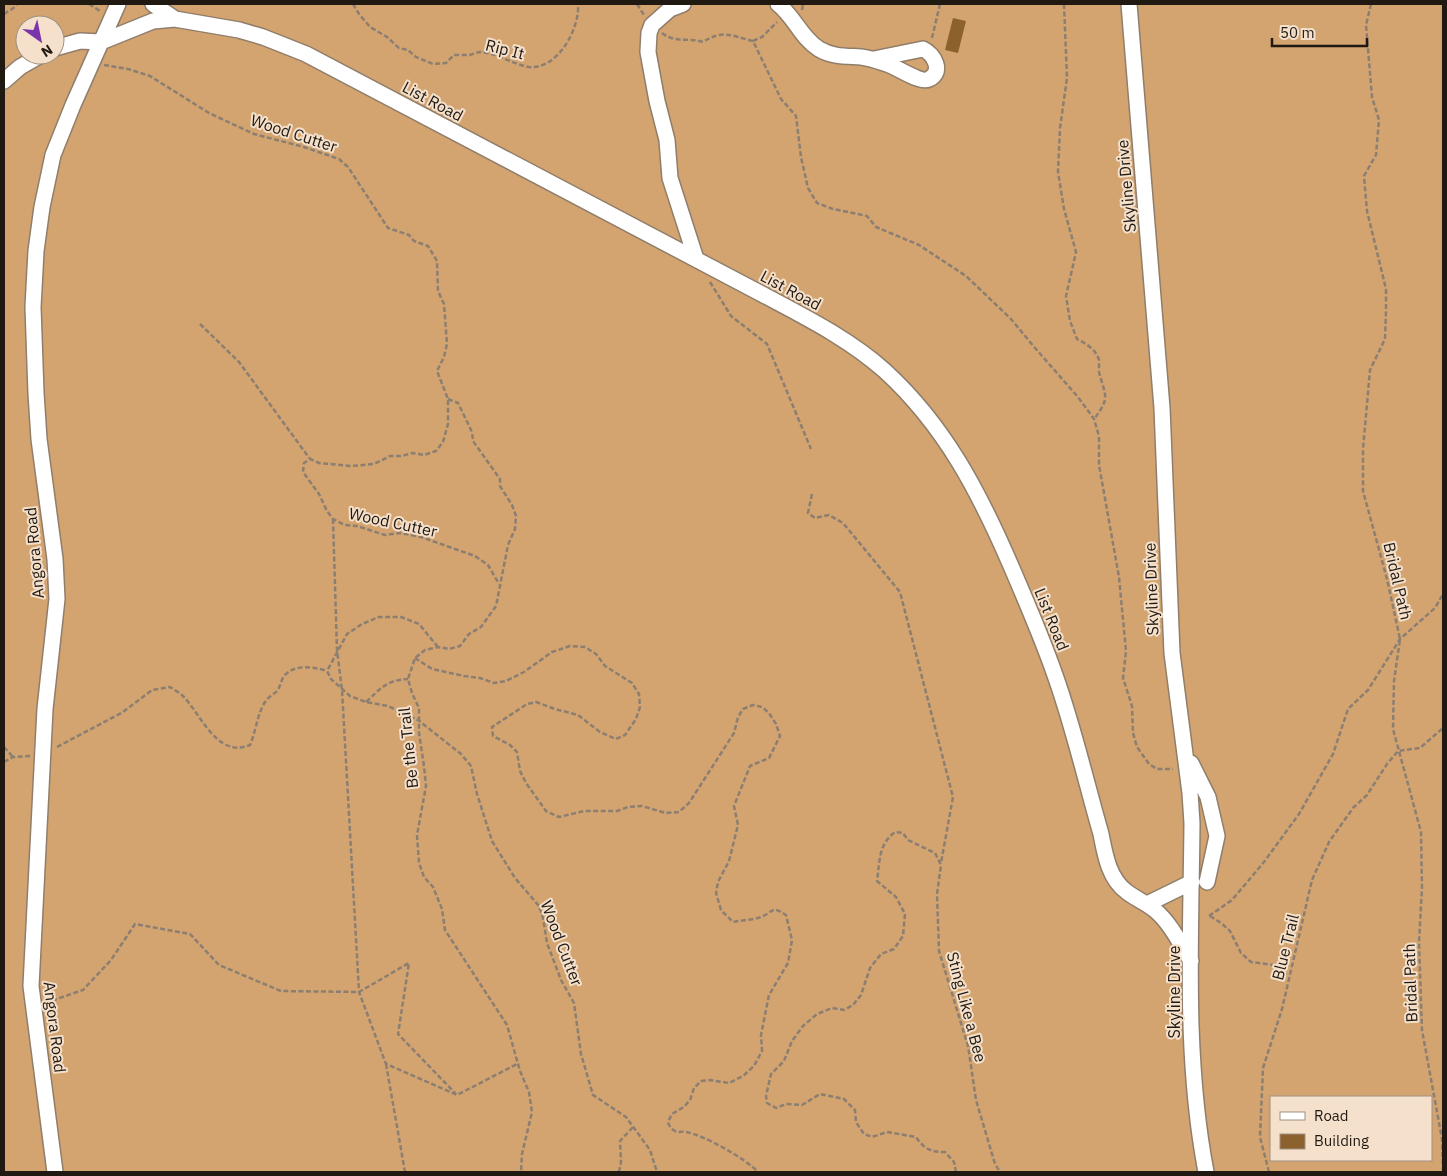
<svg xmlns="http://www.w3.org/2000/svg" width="1447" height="1176" viewBox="0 0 1447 1176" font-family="'IBM Plex Sans',sans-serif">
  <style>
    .forest { fill: #d3a470; fill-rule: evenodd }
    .building { fill: #8c612d }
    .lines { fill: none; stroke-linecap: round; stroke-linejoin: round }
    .minor-casing { stroke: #907e6b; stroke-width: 18 }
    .path { stroke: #8c7f71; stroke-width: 2.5; stroke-dasharray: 5 2.5; stroke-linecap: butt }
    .minor { stroke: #fff; stroke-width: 15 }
    .labels { text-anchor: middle; stroke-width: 4; stroke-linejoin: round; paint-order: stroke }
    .street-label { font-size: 16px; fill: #201912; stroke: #f4e0cb }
  </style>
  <rect width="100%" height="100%" fill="#f4e0cb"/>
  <path class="forest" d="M4 4H1443V1172H4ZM25 25H55V55H25ZM1271 1097H1431V1160H1271Z"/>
  <path class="building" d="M953 18 966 21 958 53 945 50Z"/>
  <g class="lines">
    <defs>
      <path id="minor" d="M153 4 175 19
        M683 4 670 9 652 25 649 33 648 52 657 101 667 140 670 178 696 259
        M778 4C794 16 801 38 819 49 832 57 847 56 861 57 870 58 878 61 887 64 897 67 921 84 929 79 944 72 934 54 923 49L874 59
        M1129 4 1162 408 1172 653 1190 793 1192 823C1191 939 1184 1057 1206 1172
        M55 48 80 41 101 42 153 21 175 19 239 30 263 37 306 54 760 293C803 316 848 338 885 371 945 426 979 492 1011 566 1027 603 1043 640 1056 678 1074 729 1086 782 1101 834 1105 855 1109 879 1127 892 1136 899 1147 903 1156 911 1171 924 1181 945 1191 961
        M4 81 20 67 41 55
        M1191 763 1208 797 1217 836 1207 882
        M1147 904 1192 882
        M55 1172 31 986 45 709 57 599 55 559 39 439 36 393 33 307 36 251 42 207 53 155 73 105 118 4"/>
    </defs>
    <use href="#minor" class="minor-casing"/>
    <path class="path" d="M89 4 100 11
      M353 4 359 14 370 27 387 37 399 48 408 50 416 57 433 64 446 63 454 55C459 55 465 55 470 55 473 54 477 52 481 52 493 52 515 65 529 67 558 70 580 28 578 4
      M637 4 644 15
      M1064 4 1067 78 1060 128 1058 172 1064 209 1076 252 1066 296 1070 321 1077 339C1086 344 1096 349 1099 360 1099 364 1099 368 1099 372 1105 396 1111 397 1094 419
      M1371 4 1366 25 1372 97 1379 120 1376 155 1364 176 1367 211 1386 289V311L1385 339 1370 370 1363 449V491L1387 579 1400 639 1394 681 1393 729 1421 832 1422 888 1419 942 1422 1030 1442 1139 1443 1170
      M802 10 803 4
      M4 14 15 7 17 4
      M662 33C676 44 689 37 703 42 723 29 731 36 753 41L781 99 796 116 801 157 808 188 817 203 833 209 867 216 876 227 919 245 966 276 1011 319 1035 348 1078 397 1094 419 1099 436V465L1119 577 1126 651 1123 678 1132 706 1133 733 1137 747 1149 764 1157 769H1173
      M932 38 940 4
      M753 41 762 37 777 22
      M104 65 128 69 150 76 209 113 254 134 304 147 339 159 348 167 388 228 409 235 414 241 428 246 437 261 438 291 444 304 447 344 444 357 437 371 448 399V424L443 442 436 451 424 455 412 453 402 456H390L374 464 351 466 319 463 310 459 304 463 303 472 319 494 327 511 333 519 345 525 357 526 385 535 400 533 421 537 475 556 488 565 499 584
      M710 282 731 316 767 344 811 449
      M200 324 239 362 310 459
      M448 399 458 403 472 432 473 441 500 479V486L512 505 516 516 515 529 508 545 496 606 481 627 469 634 460 646 449 649 438 647 425 650 415 658 408 679 412 693 419 708V733L424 766 426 786 417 835 419 863 424 877 433 887 442 909 445 930 507 1025 520 1071 529 1092 532 1112 522 1154 521 1172
      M812 494 808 513 815 518 829 515 843 523 900 592 953 797 941 863
      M333 519 337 650 342 690 359 992 386 1064 457 1095 517 1064
      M438 647 419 624 401 617H379L362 624 347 634 327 671 331 679 350 696 366 702 388 706 418 720 461 754 471 766 477 794 492 841 515 878 539 906 543 918 547 943 561 980 574 1003 581 1054 593 1095 626 1117 650 1150 657 1172
      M415 658 432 669 464 676 480 678 494 683 506 681 524 672 552 652 570 646 585 647 596 654 605 666 632 683 639 694 640 707 636 719 625 735 616 739 600 732 578 715 555 709 536 702 527 704 492 727 493 736 510 745 517 752 520 771 526 783 546 811 559 817 584 811H617L628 807 642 806 666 813 679 812 689 803 734 733 738 717 743 709 753 705 762 707 769 713 776 724 780 736 769 758 750 766 734 806 738 825 729 861 718 882 716 893 721 910 733 922C742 920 753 920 761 917 774 912 771 905 786 915L792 940 788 963 769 995 761 1035 762 1051 754 1066 743 1076 729 1083 710 1080 701 1081 694 1088 690 1100 684 1107 672 1114 668 1122C669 1126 671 1129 675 1131 678 1133 682 1131 686 1132 704 1135 746 1159 758 1172
      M366 702C381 688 387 680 408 679
      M4 747 13 757
      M57 747 123 712 152 690 170 687C174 690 179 692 183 696 201 714 217 759 250 745 256 731 257 715 265 702 268 697 273 695 277 691 281 686 281 678 286 674 297 664 314 667 327 671
      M4 762 13 757 31 756
      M1209 916 1232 900 1264 862 1299 814 1333 754 1348 709 1368 690 1400 639 1435 608 1443 594
      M1210 916 1221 923 1230 931 1241 953 1251 962 1274 965 1288 976
      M45 1003 83 990 111 960 135 924 190 934 219 965 281 991 359 992 409 963 398 1034 456 1094
      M386 1064 405 1172
      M619 1172 621 1162 620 1141 633 1127
      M956 1172 954 1162 945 1152C931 1152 924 1149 916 1137L887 1132 872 1137 864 1134 856 1122 855 1110 844 1099 820 1094 802 1105 786 1104 776 1108 767 1103 766 1096 771 1074 784 1061 792 1041 803 1026 817 1014 832 1008 844 1010 853 1005 861 995 870 968 881 954 894 949 903 936 905 914 896 897 877 881C880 861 878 845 895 832L903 833 908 840 935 853 941 865 937 894 939 951 968 1046 976 1100 995 1164 1000 1172
      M1269 1172 1260 1137 1263 1068 1282 1009 1312 880 1329 842 1353 808 1367 795 1387 764 1398 751 1420 748 1443 728"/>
    <use href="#minor" class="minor"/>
  </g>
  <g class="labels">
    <g class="street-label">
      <text transform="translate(505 49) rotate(14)" y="6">Rip It</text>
      <text transform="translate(433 101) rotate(28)" y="6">List Road</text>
      <text transform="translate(294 133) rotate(18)" y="6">Wood Cutter</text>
      <text transform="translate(1126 186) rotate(-95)" y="6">Skyline Drive</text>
      <text transform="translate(791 290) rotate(28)" y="6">List Road</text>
      <text transform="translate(393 522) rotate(12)" y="6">Wood Cutter</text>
      <text transform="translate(34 553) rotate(-95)" y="6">Angora Road</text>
      <text transform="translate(1398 581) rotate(77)" y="6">Bridal Path</text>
      <text transform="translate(1151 589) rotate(-92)" y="6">Skyline Drive</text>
      <text transform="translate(1052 619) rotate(68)" y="6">List Road</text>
      <text transform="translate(408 748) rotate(-96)" y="6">Be the Trail</text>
      <text transform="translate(562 943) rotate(69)" y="6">Wood Cutter</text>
      <text transform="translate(1285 947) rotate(-76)" y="6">Blue Trail</text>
      <text transform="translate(1410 983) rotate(-92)" y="6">Bridal Path</text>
      <text transform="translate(1174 992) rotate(-90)" y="6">Skyline Drive</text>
      <text transform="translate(967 1007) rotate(75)" y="6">Sting Like a Bee</text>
      <text transform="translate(55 1027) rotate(83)" y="6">Angora Road</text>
    </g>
  </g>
  <rect width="1447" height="1176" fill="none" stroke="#201912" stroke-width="10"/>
  <rect x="1270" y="1096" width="162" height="65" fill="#f4e0cb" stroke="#9f9081"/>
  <rect x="1280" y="1112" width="25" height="8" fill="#ffffff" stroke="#9f9081"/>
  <text x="1314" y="1121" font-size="15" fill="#201912">Road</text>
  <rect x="1280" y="1134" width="25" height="15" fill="#8c612d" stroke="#9f9081"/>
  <text x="1314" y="1146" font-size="15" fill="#201912">Building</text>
  <g transform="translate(40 40) rotate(147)"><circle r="24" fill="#f4e0cb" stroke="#9f9081"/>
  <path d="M0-4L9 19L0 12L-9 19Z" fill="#7935a9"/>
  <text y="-8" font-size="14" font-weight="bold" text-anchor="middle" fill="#201912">N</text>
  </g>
  <path d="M1272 38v8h95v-8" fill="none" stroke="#201912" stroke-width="2.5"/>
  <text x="1280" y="38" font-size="15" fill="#201912" stroke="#f4e0cb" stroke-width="4" paint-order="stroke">50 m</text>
</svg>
